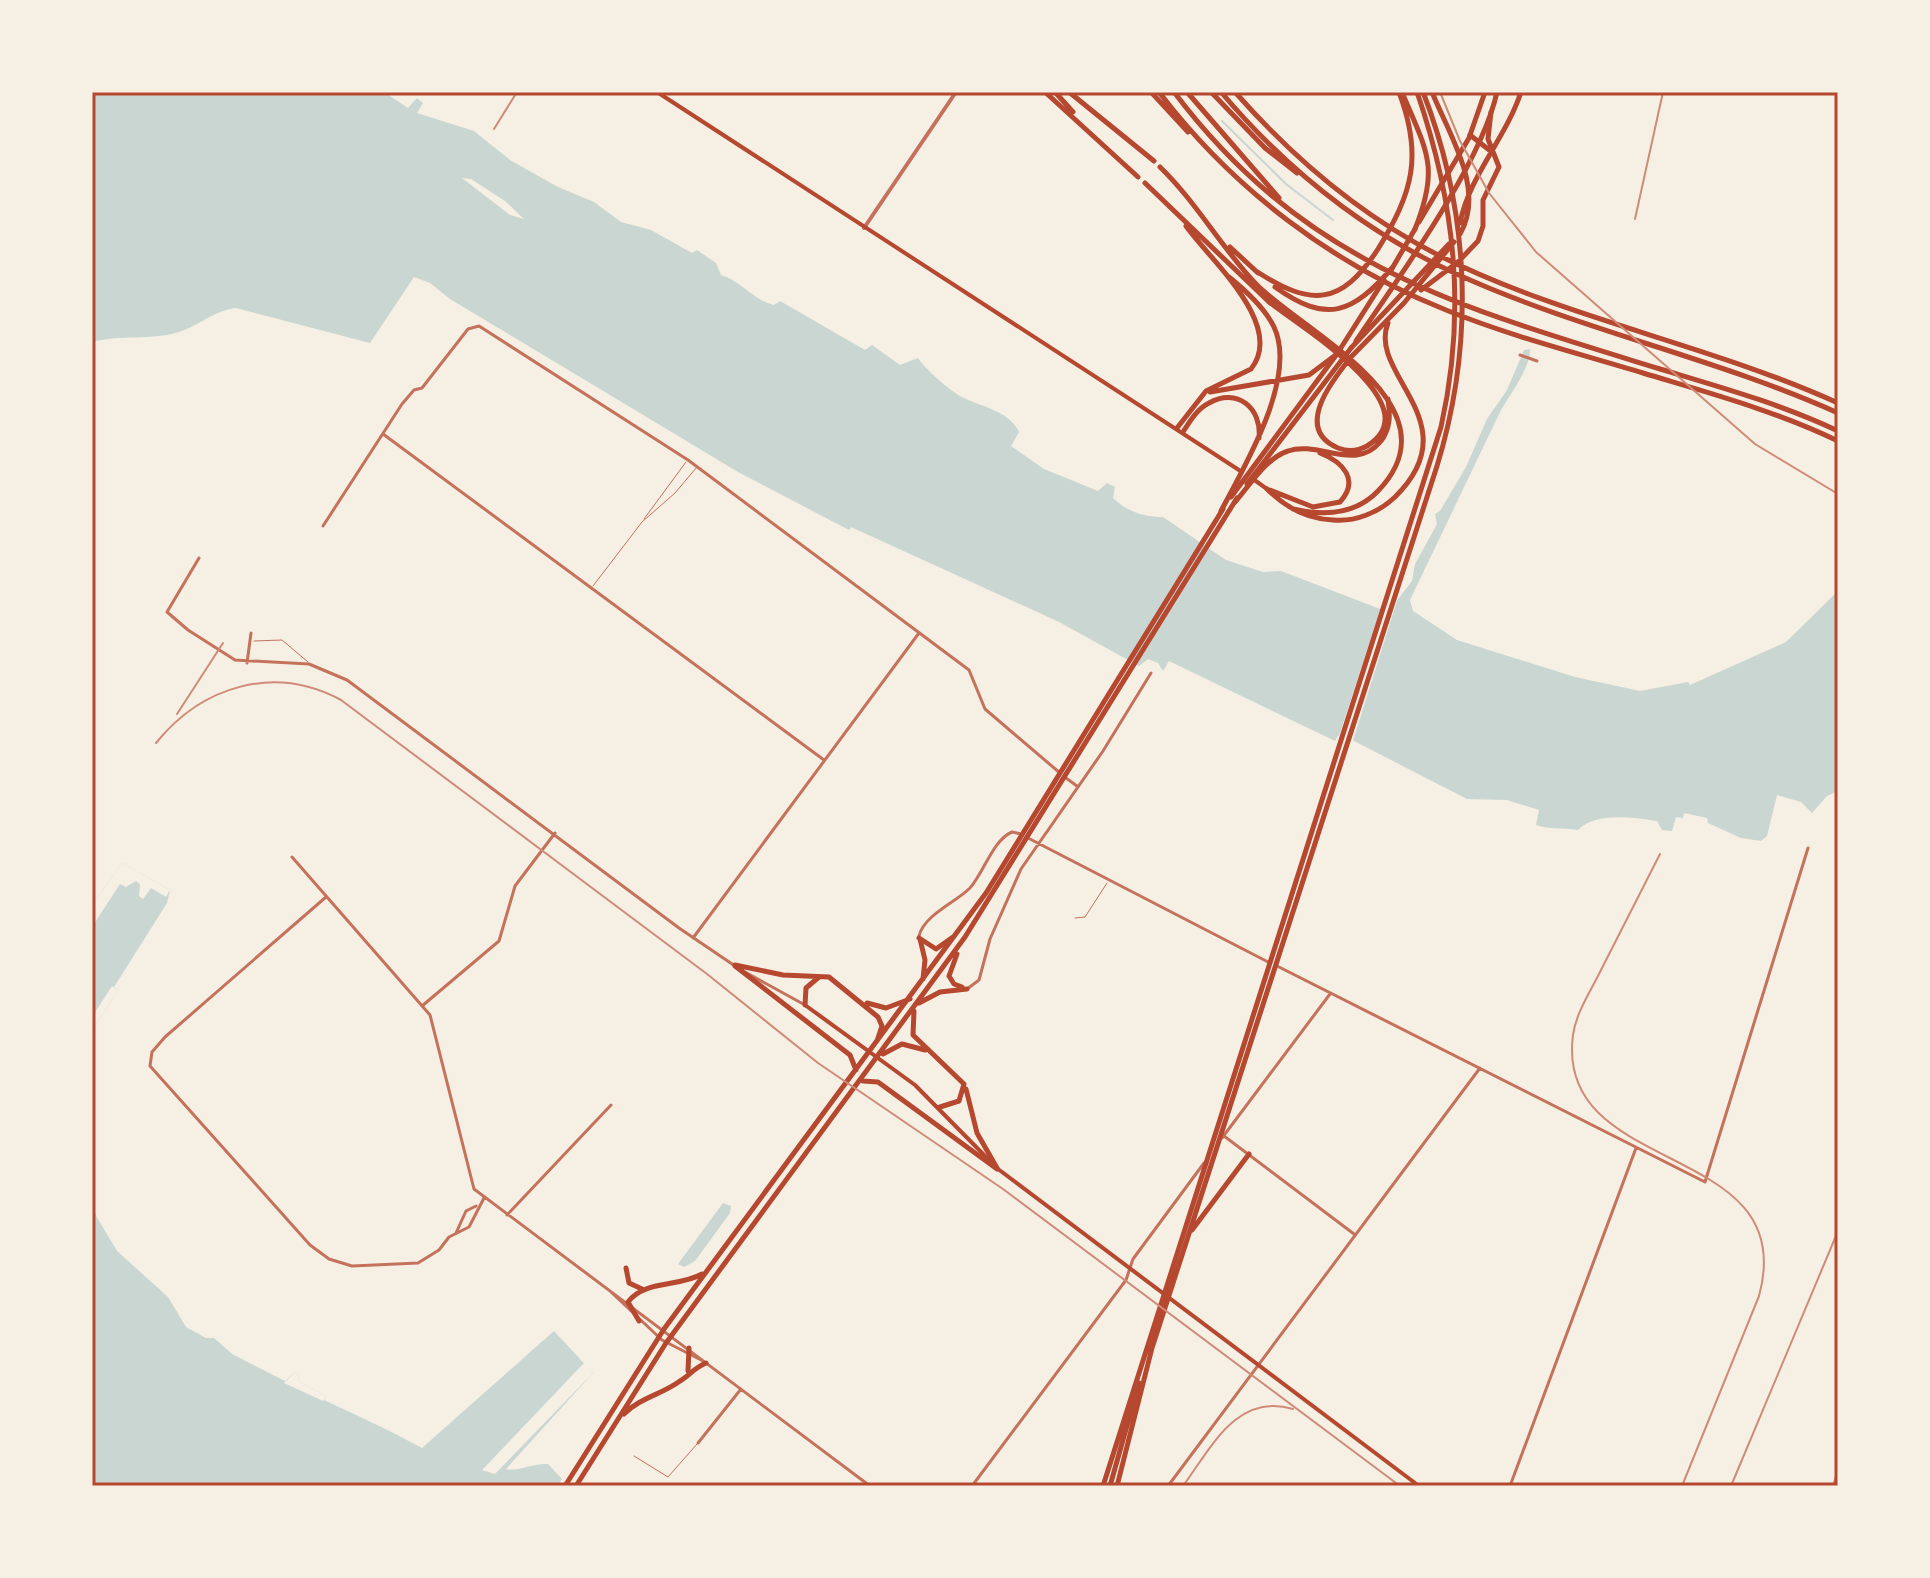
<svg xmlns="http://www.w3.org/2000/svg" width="1930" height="1578" viewBox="0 0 1930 1578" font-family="'Golos Text',sans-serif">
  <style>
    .water { fill: #c9d6d2 }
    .pier { fill: #f6efe4 }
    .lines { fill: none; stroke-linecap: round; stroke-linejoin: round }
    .stream { stroke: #c9d6d2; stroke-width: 2 }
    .service { stroke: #c5725c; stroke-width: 1 }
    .minor { stroke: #c5725c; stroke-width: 3 }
    .tertiary { stroke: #c5725c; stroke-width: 4 }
    .secondary { stroke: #b5482f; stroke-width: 4 }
    .primary { stroke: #b5482f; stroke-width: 5 }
    .trunk { stroke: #b5482f; stroke-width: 5 }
    .motorway { stroke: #b5482f; stroke-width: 5 }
    .rail { stroke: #cf8b77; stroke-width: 2 }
    .neatline { fill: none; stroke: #b5482f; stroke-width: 3 }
  </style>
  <rect width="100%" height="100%" fill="#f6efe4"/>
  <path class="water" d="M92 92H384L408 108 417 98 423 103 417 113 474 131 510 160 558 187 594 202 621 222 651 230 692 253 697 250 716 263 721 275C741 281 753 300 774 305L780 301 865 350 872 345 900 365 918 358C926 370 947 388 960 396 980 407 1009 410 1019 432L1011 446 1044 469 1098 491 1107 483 1115 487 1113 498C1129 513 1145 517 1163 517L1226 560 1263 572 1281 571 1388 612 1412 581 1415 564 1437 524 1435 514 1440 511 1466 467 1487 419 1507 390 1524 350 1530 349C1531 366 1511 394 1501 410L1410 600 1413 611 1457 640 1575 677 1640 691 1688 682 1690 685 1786 642 1838 591V791L1827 796 1812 813 1801 802 1777 795 1767 836 1761 841 1741 838 1708 823 1707 818 1684 813 1683 818 1676 817 1672 831 1662 830 1657 821C1634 817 1594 812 1578 830 1564 827 1549 830 1536 825L1539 810 1507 800 1467 799 1354 741 1338 736 1335 741 1169 661 1163 671 1158 663 1148 659 1139 666 1059 622 851 527 849 530 738 472 450 299 430 283 414 277 370 343 236 308C215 310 198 326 179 332 149 341 121 334 92 342Z
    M122 863 170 890 167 903 114 987 118 990 92 1031V905Z
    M723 1203 731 1206 730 1213 695 1261 684 1267 678 1264Z
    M92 1209 117 1251 168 1297 186 1327 206 1338H214L232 1354 285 1381 295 1372 299 1375 298 1381 326 1396 324 1400C356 1415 389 1430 422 1448L554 1331 593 1373 506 1469C518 1472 533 1463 548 1464L562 1479 557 1486H92Z"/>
  <path class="pier" d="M462 178 471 179 505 201 524 219 510 215Z
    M1403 582 1352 744 1339 740 1336 745 1381 607 1390 604Z
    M122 863 170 890 166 897 151 888 143 899 139 896 140 884 136 881 126 887 120 884 92 927V905Z
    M112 986 118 990 92 1031V1017Z
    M584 1363 593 1373 495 1474 482 1470Z
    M295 1372 299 1375 298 1381 326 1396 323 1401 284 1383Z"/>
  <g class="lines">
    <path class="stream" d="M1222 121 1286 184 1333 220"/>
    <path class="service" d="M644 519 686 462
      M593 586 642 522 675 493 697 467
      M254 641 282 640 308 662
      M1075 918 1085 917 1107 883
      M634 1456 668 1477 697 1444"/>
    <path class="minor" d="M1520 355 1537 361
      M383 434 824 760
      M323 526 402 404 414 390 422 388 468 329 479 326 688 460 969 670 985 709 1060 773
      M199 558 167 612 188 630 235 660 309 664 347 680 679 928 735 966
      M247 663 251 633
      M1066 778 1077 786
      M1028 838 1270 963
      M292 857 430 1015 474 1189 870 1486
      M326 897 165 1037 152 1052 150 1066 310 1245 329 1259 352 1266 418 1263 439 1250 449 1237 469 1227 484 1198
      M919 936C924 915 955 903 970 888 984 872 993 840 1012 832L1021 834
      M693 938 919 633
      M1277 966 1705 1182 1808 848
      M745 972 805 1005
      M967 989 979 980 990 939 1021 869 1103 751 1151 673
      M422 1006 499 941 515 886 555 833
      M1224 1136 1354 1234
      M1222 1138 1330 994
      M507 1215 611 1105
      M456 1233 466 1211 476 1206
      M611 1292 662 1340 703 1361
      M698 1443 741 1389
      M972 1486 1126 1280 1133 1259 1204 1163
      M1168 1486 1480 1068
      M1510 1486 1636 1148"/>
    <path class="tertiary" d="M864 228 956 92"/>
    <path class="secondary" d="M657 92 1242 472
      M1253 479 1267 489
      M805 1005 915 1085 989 1160
      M998 1169 1419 1486"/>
    <path class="primary" d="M1419 222 1469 138 1485 92
      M1356 341C1399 277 1481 165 1497 92"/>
    <path class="trunk" d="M1390 272 1415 229
      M1247 484 1351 348
      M1231 497 1337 354 1384 280
      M919 938 936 949 953 937
      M920 939 925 960 923 979
      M957 954 949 976 954 984 962 987
      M735 965 783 975 829 977 878 1017 882 1026 877 1041
      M735 966 850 1055 856 1070
      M867 1003 886 1008 910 999
      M919 1003 940 992 967 989
      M805 1005 806 988 819 977
      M914 1011 913 1035 964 1084 959 1101 940 1107
      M883 1054 902 1044 925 1050
      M863 1081 878 1082 997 1169
      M966 1089 977 1133 997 1168
      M626 1268 629 1283 642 1289
      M639 1321 628 1302C644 1280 680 1287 702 1274
      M688 1371 689 1348
      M624 1414C641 1397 661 1395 680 1381 690 1375 694 1368 706 1363
      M565 1486 664 1329 986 893 1223 509
      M576 1486 666 1343 965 937 1237 498"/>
    <path class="motorway" d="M1045 92 1138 177
      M1055 92 1073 112
      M1069 92 1154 161
      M1151 92 1188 132
      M1159 92C1233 189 1333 265 1446 310 1510 336 1577 353 1643 373 1709 393 1776 411 1838 441
      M1174 92C1306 267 1462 308 1660 369 1720 387 1781 404 1838 431
      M1187 92 1279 198
      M1211 92 1265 148 1297 173
      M1221 92C1287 170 1367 234 1461 276 1583 331 1716 358 1838 413
      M1235 92C1293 158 1360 215 1438 255 1565 319 1708 344 1838 403
      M1432 92C1449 135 1486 189 1460 234
      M1404 97C1428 153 1439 169 1415 229
      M1470 135 1493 153
      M1160 167C1198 204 1222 249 1257 285 1305 333 1460 406 1378 491 1355 515 1323 516 1293 509
      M1145 183 1268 301C1295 324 1434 405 1367 446 1358 451 1348 452 1338 448 1292 429 1334 378 1352 356L1404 303 1454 242
      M1460 223C1469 176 1506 138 1521 92
      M1230 247 1258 273
      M1256 271C1311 307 1341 306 1378 249 1413 192 1423 156 1399 92
      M1275 287C1327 324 1352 314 1392 268
      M1421 290 1458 262 1478 241 1483 226V200L1499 167 1488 139 1491 112
      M1351 348 1449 244
      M1210 392 1309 375 1337 354
      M1177 428 1206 391 1251 369C1286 325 1210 260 1186 226
      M1183 432C1190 421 1197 409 1209 403 1237 387 1262 408 1259 438
      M1267 489C1285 507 1307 519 1333 520 1355 522 1378 513 1395 497 1471 422 1367 375 1388 323
      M1270 490 1313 507 1340 502C1360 480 1343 462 1320 453
      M1235 502C1250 485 1266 458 1288 451 1319 440 1355 473 1381 441 1391 428 1390 414 1388 399
      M1221 511C1244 467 1298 378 1274 327 1265 308 1245 290 1229 277
      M1192 1230 1249 1154
      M1103 1486 1441 427C1467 311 1455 203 1417 92
      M1110 1486 1139 1383
      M1117 1486 1152 1348 1437 466C1475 342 1470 213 1423 92"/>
    <path class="rail" d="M1440 92 1460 141 1489 193 1536 252 1755 444 1838 494
      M494 129 517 92
      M1635 219 1663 92
      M177 714 223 643
      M156 743C202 686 274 664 341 700L707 974 818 1063 1003 1189 1400 1486
      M1660 854C1641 892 1621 930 1602 968 1592 989 1576 1012 1573 1035 1554 1179 1802 1139 1759 1296L1682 1486
      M1183 1486C1211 1448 1237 1392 1293 1409
      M1731 1486 1838 1231
      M1833 1486 1838 1469"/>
  </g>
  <rect width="1930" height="1578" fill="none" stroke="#f6efe4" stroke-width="188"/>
  <rect x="94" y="94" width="1742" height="1390" class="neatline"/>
</svg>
